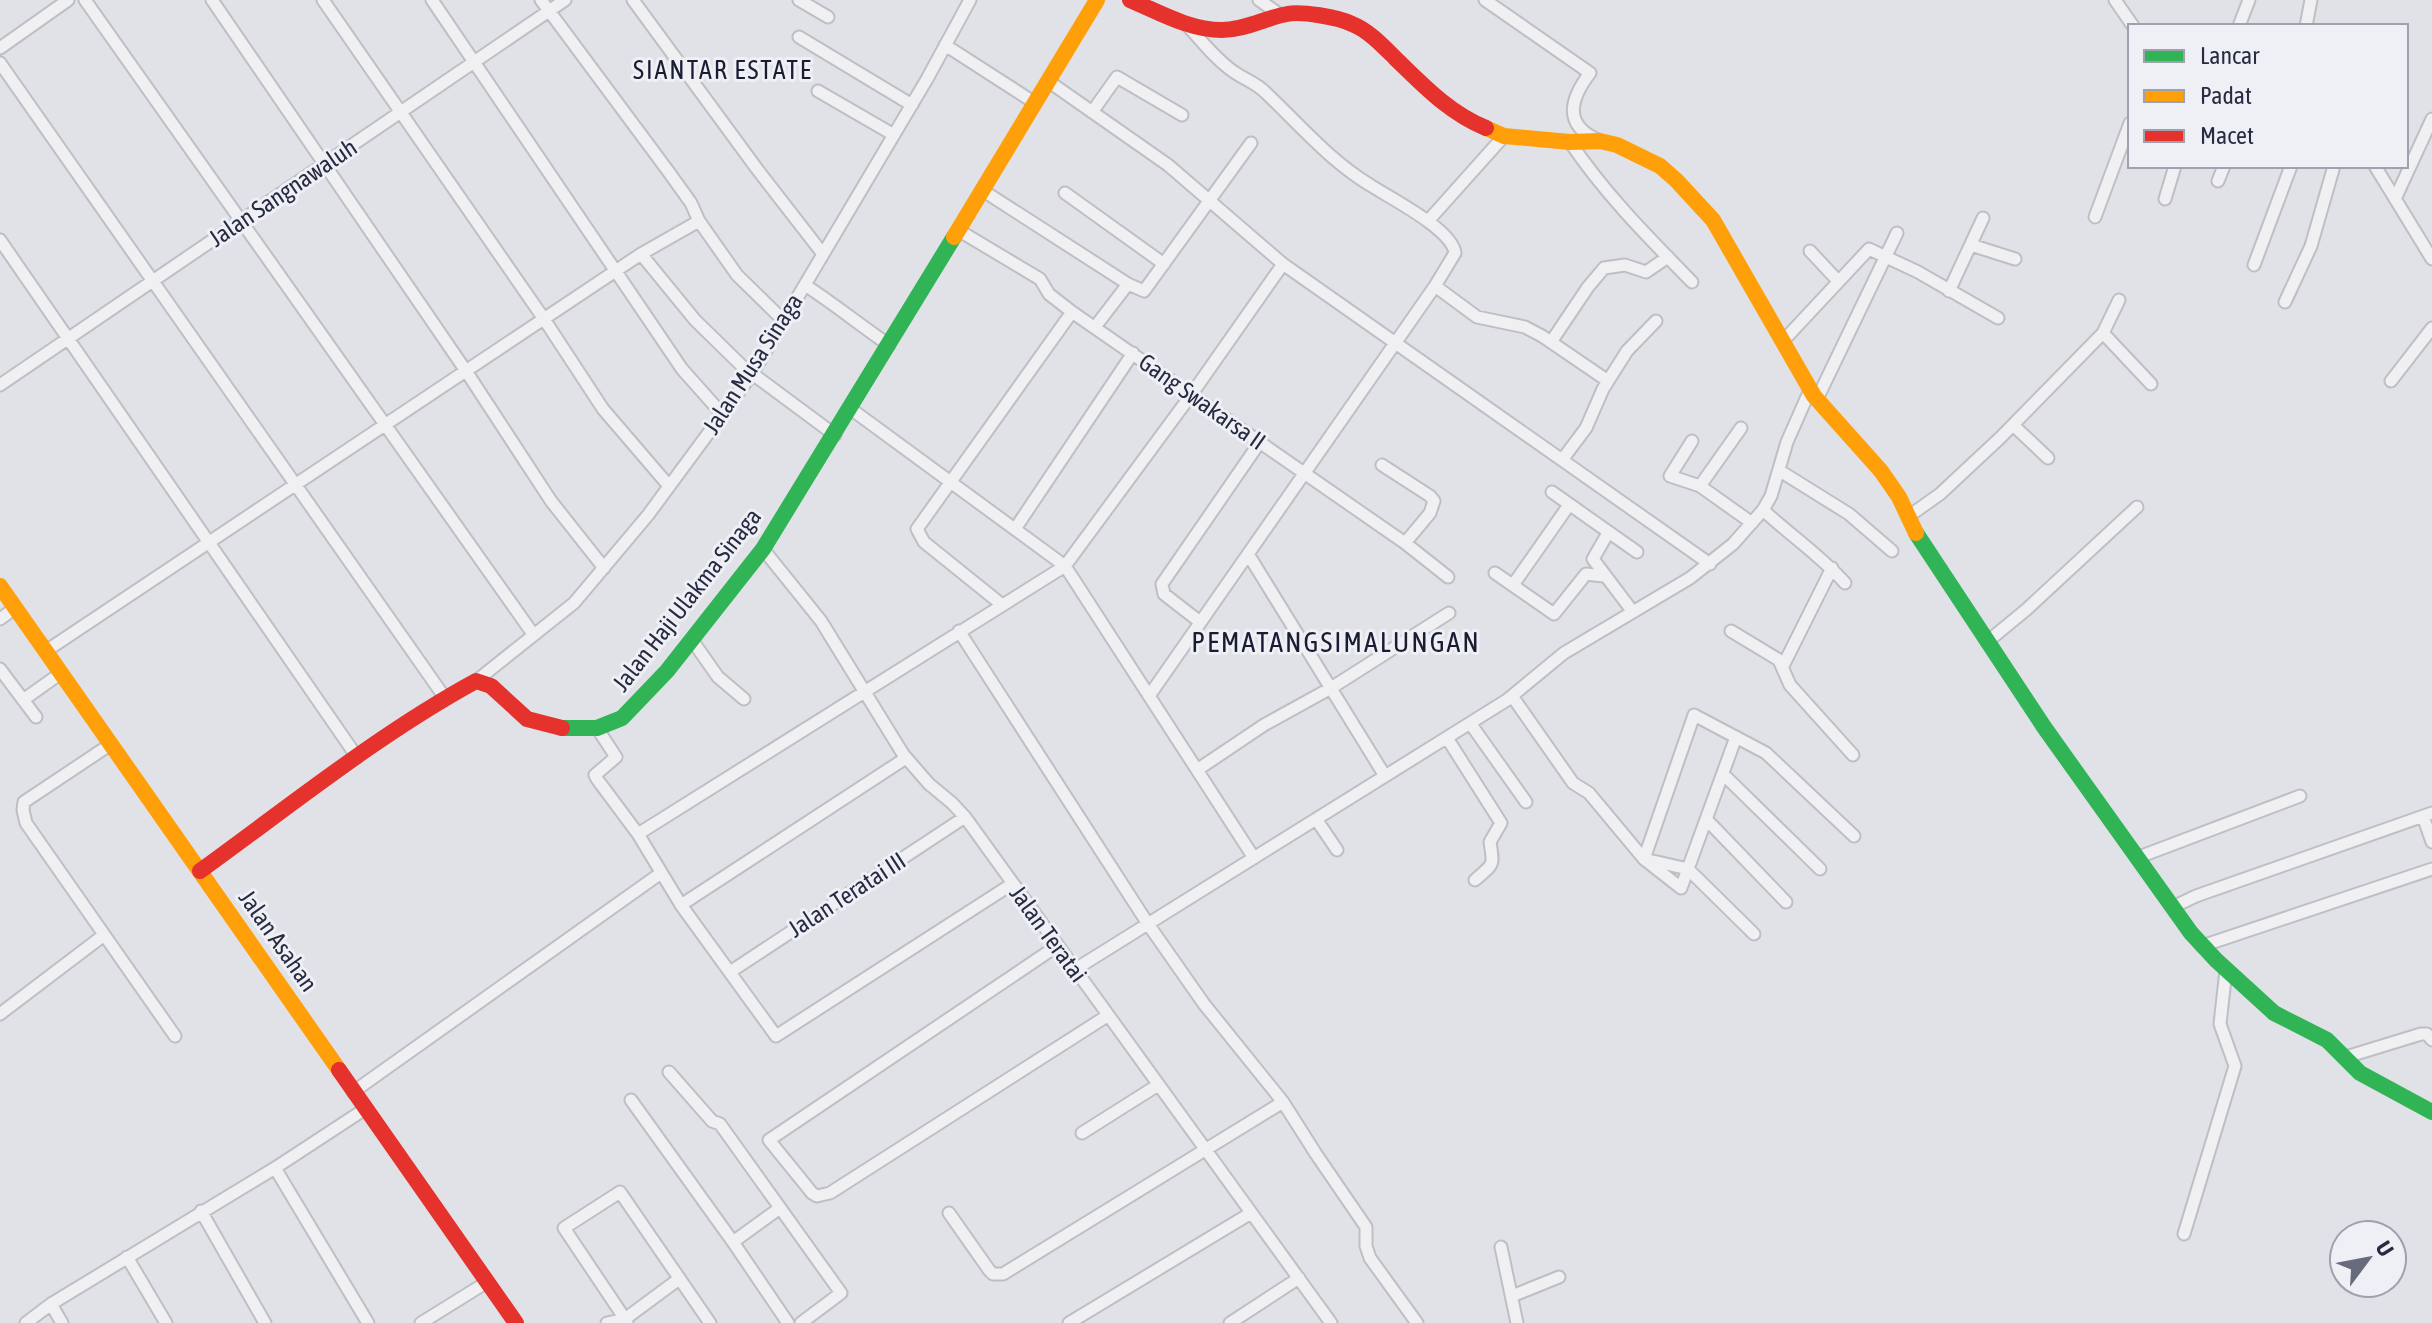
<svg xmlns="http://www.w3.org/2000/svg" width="2432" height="1323" viewBox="0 0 2432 1323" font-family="'Asap Condensed',sans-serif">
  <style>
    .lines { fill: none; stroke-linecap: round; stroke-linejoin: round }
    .street-casing { stroke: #bebfc5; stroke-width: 15 }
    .street { stroke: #f0f0f3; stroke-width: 11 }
    .fast { stroke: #30b455; stroke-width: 16 }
    .slow { stroke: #ff9f0a; stroke-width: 16 }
    .jam { stroke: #e5322d; stroke-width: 16 }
    .labels { text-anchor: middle; stroke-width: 6; stroke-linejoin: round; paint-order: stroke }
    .street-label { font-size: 24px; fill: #272b41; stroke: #eef0f6 }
    .neighbourhood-label { font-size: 26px; letter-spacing: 2px; fill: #191d31; stroke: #eef0f6 }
    .quarter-label { font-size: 28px; letter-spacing: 2px; fill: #191d31; stroke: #eef0f6 }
  </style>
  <rect width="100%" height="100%" fill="#e1e2e7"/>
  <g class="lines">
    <defs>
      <path id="street" d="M85 0 533 634
        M212 0 466 371 551 501 604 568
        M323 0 544 319 603 409 669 486
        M432 0 682 369 722 414
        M541 0 668 171 691 203 699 221 737 275 784 321
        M633 0 757 169 823 254
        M799 0 828 17
        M1259 0 1279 14
        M1485 0 1590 73C1570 99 1563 125 1598 140
        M2115 0 2133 26
        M2239 26 2249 0
        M2306 26 2311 0
        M799 37 912 105
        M945 45 1035 103
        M0 48 68 0
        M0 63 445 698
        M1048 81 1168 165 1283 264 1710 564
        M818 91 894 135
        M1092 112 1117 77 1182 115
        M1570 142C1605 194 1648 237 1692 282
        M2375 166 2432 259
        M2218 181 2224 166
        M982 190 1128 284 1144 291 1251 143
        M1065 193 1164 264
        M2165 199 2175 166
        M2395 199 2432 119
        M2095 217 2130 123
        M1428 221 1504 136
        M958 230 1040 279 1049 294 1072 312 1405 543 1448 577
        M0 240 357 757
        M1971 245 2015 259
        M1810 251 1838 281
        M641 254 695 320 742 366 835 435
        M2254 265 2291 166
        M805 285C834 304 860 325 889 345
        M1435 286 1477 317 1525 327 1542 336 1608 381
        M1949 291 1983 218
        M2285 302 2311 246 2334 166
        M1095 327 1128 284
        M2103 333 2151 384
        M1784 340 1869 249 1918 272 1998 318
        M1551 342 1588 287 1604 268 1625 265 1646 272 1668 257
        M2391 381 2432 328
        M0 385 565 0
        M1817 399 1897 233
        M851 409 1065 566 1254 858
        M2013 425 2048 458
        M1692 441 1670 476 1700 486 1752 523
        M1562 460 1586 428 1603 389 1627 351 1656 321
        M1382 465 1430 496 1434 501 1430 513 1405 543
        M1780 471 1849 514 1892 551
        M1700 486 1741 428
        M1552 492 1637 552
        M1763 510C1790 535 1821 556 1845 583
        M1909 516 1940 494 2000 438 2103 333 2119 300
        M1015 529 1133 353
        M1608 533 1593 559 1633 612
        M763 549 821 621 903 754 929 784 952 803 965 817 1331 1323
        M1248 554 1385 776
        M1495 573 1554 614 1586 574 1603 576
        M1513 585 1569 505
        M1001 604 924 542 917 529 1072 312
        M0 619 15 608
        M1200 622 1164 594 1162 584 1260 442
        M1731 631 1779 660 1790 685 1853 755
        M692 640 718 677 744 699
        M1987 642 2027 609 2137 507
        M46 651 641 254 699 221
        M1783 666 1832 568
        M0 669 36 717
        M476 681 574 603 648 515 752 374 927 79 970 0
        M1149 696 1435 286 1455 253C1452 229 1390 198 1370 185 1329 160 1300 125 1265 92 1256 83 1244 79 1234 72 1216 60 1201 40 1186 24
        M1512 696 1573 783 1589 793 1644 859 1681 888 1736 737
        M23 700 61 673
        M1470 723 1526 802
        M597 728 616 757 595 775 597 779 638 834 681 905 776 1036 1012 884
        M1447 738 1501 823 1490 842C1494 867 1494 863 1475 880
        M111 744 24 802 23 810 26 823 175 1036
        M1197 770 1264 725 1331 688 1449 613
        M1723 774 1820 869
        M2423 816 2432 842
        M1316 819 1337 850
        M1706 819 1786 902
        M638 834 1065 566 1191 395 1283 264
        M2139 857 2300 796
        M681 905 906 758
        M2173 907 2196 896 2432 813
        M1754 934 1688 869 1644 859 1694 715 1766 753 1854 836
        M1057 946 769 1140 812 1193 817 1196 830 1193 1107 1016
        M2202 946 2432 869
        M1074 970 1507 700 1564 653 1690 578 1733 544 1763 510 1771 496 1787 442 1810 390
        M730 972 965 817
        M0 1014 104 935
        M2346 1057 2421 1034H2427L2432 1040
        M669 1072 712 1121 720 1124 841 1293 801 1323
        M353 1092 661 873
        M631 1100 733 1242
        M1283 1102 1316 1154 1366 1227V1246L1370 1258 1417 1323
        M1082 1133 1158 1085
        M275 1168 368 1323
        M780 1208 733 1242 788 1323
        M201 1211 265 1323
        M949 1213 989 1270 993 1274H1003L1283 1102 1204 1004 1148 924 959 631
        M2184 1234 2235 1066 2220 1024 2226 970
        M1501 1247 1517 1323
        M127 1257 166 1323
        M1512 1296 1559 1277
        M51 1304 62 1323
        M625 1319 564 1228 620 1192 710 1323
        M627 1322 625 1319 679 1279
        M26 1323 51 1304 275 1168 365 1109
        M421 1323 487 1282
        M607 1323 625 1319 622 1323
        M1069 1323 1251 1213
        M1230 1323 1299 1278"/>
    </defs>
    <use href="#street" class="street-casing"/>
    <use href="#street" class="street"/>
    <path class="fast" d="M1916 533 2044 727 2191 933 2216 960 2274 1013 2327 1040 2360 1073 2432 1112
      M562 728H597L622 718 667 671 763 549 954 237"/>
    <path class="slow" d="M1486 128 1504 136 1570 142 1600 141 1617 145 1660 166 1676 180 1713 220 1814 396 1881 471 1899 497 1916 533
      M954 237 1097 0
      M0 586 339 1070"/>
    <path class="jam" d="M1130 0C1159 12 1189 30 1222 30 1245 30 1265 18 1287 14 1301 11 1338 17 1352 24 1368 30 1383 46 1395 58 1423 85 1449 113 1486 128
      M200 871C290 806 379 734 476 681L491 686 527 719 562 728
      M339 1070 516 1323"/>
  </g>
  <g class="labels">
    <g class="street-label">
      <text transform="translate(283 193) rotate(-34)" y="8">Jalan Sangnawaluh</text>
      <text transform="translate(753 364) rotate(-57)" y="8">Jalan Musa Sinaga</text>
      <text transform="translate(1202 402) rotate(35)" y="8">Gang Swakarsa II</text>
      <text transform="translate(687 600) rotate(-52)" y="8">Jalan Haji Ulakma Sinaga</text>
      <text transform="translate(847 895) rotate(-33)" y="8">Jalan Teratai III</text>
      <text transform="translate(1048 934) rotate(54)" y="8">Jalan Teratai</text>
      <text transform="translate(278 941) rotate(55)" y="8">Jalan Asahan</text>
    </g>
    <g class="neighbourhood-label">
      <text x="723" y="79">SIANTAR ESTATE</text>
    </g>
    <g class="quarter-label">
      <text x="1336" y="652">PEMATANGSIMALUNGAN</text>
    </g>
  </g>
  <rect x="2128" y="24" width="280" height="144" fill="#eef0f6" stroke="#9ea1ae" stroke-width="2"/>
  <rect x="2144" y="50" width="40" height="12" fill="#30b455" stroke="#9ea1ae" stroke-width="2"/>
  <text x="2200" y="64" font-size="24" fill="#272b41">Lancar</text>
  <rect x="2144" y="90" width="40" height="12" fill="#ff9f0a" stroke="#9ea1ae" stroke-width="2"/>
  <text x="2200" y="104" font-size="24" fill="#272b41">Padat</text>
  <rect x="2144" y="130" width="40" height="12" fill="#e5322d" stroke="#9ea1ae" stroke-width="2"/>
  <text x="2200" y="144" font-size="24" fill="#272b41">Macet</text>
  <g transform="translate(2368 1259) rotate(58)"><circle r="38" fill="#eef0f6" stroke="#9ea1ae" stroke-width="2"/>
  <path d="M0-6L14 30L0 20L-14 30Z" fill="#686b7b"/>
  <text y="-12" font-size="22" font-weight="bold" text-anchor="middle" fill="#272b41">U</text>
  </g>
</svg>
